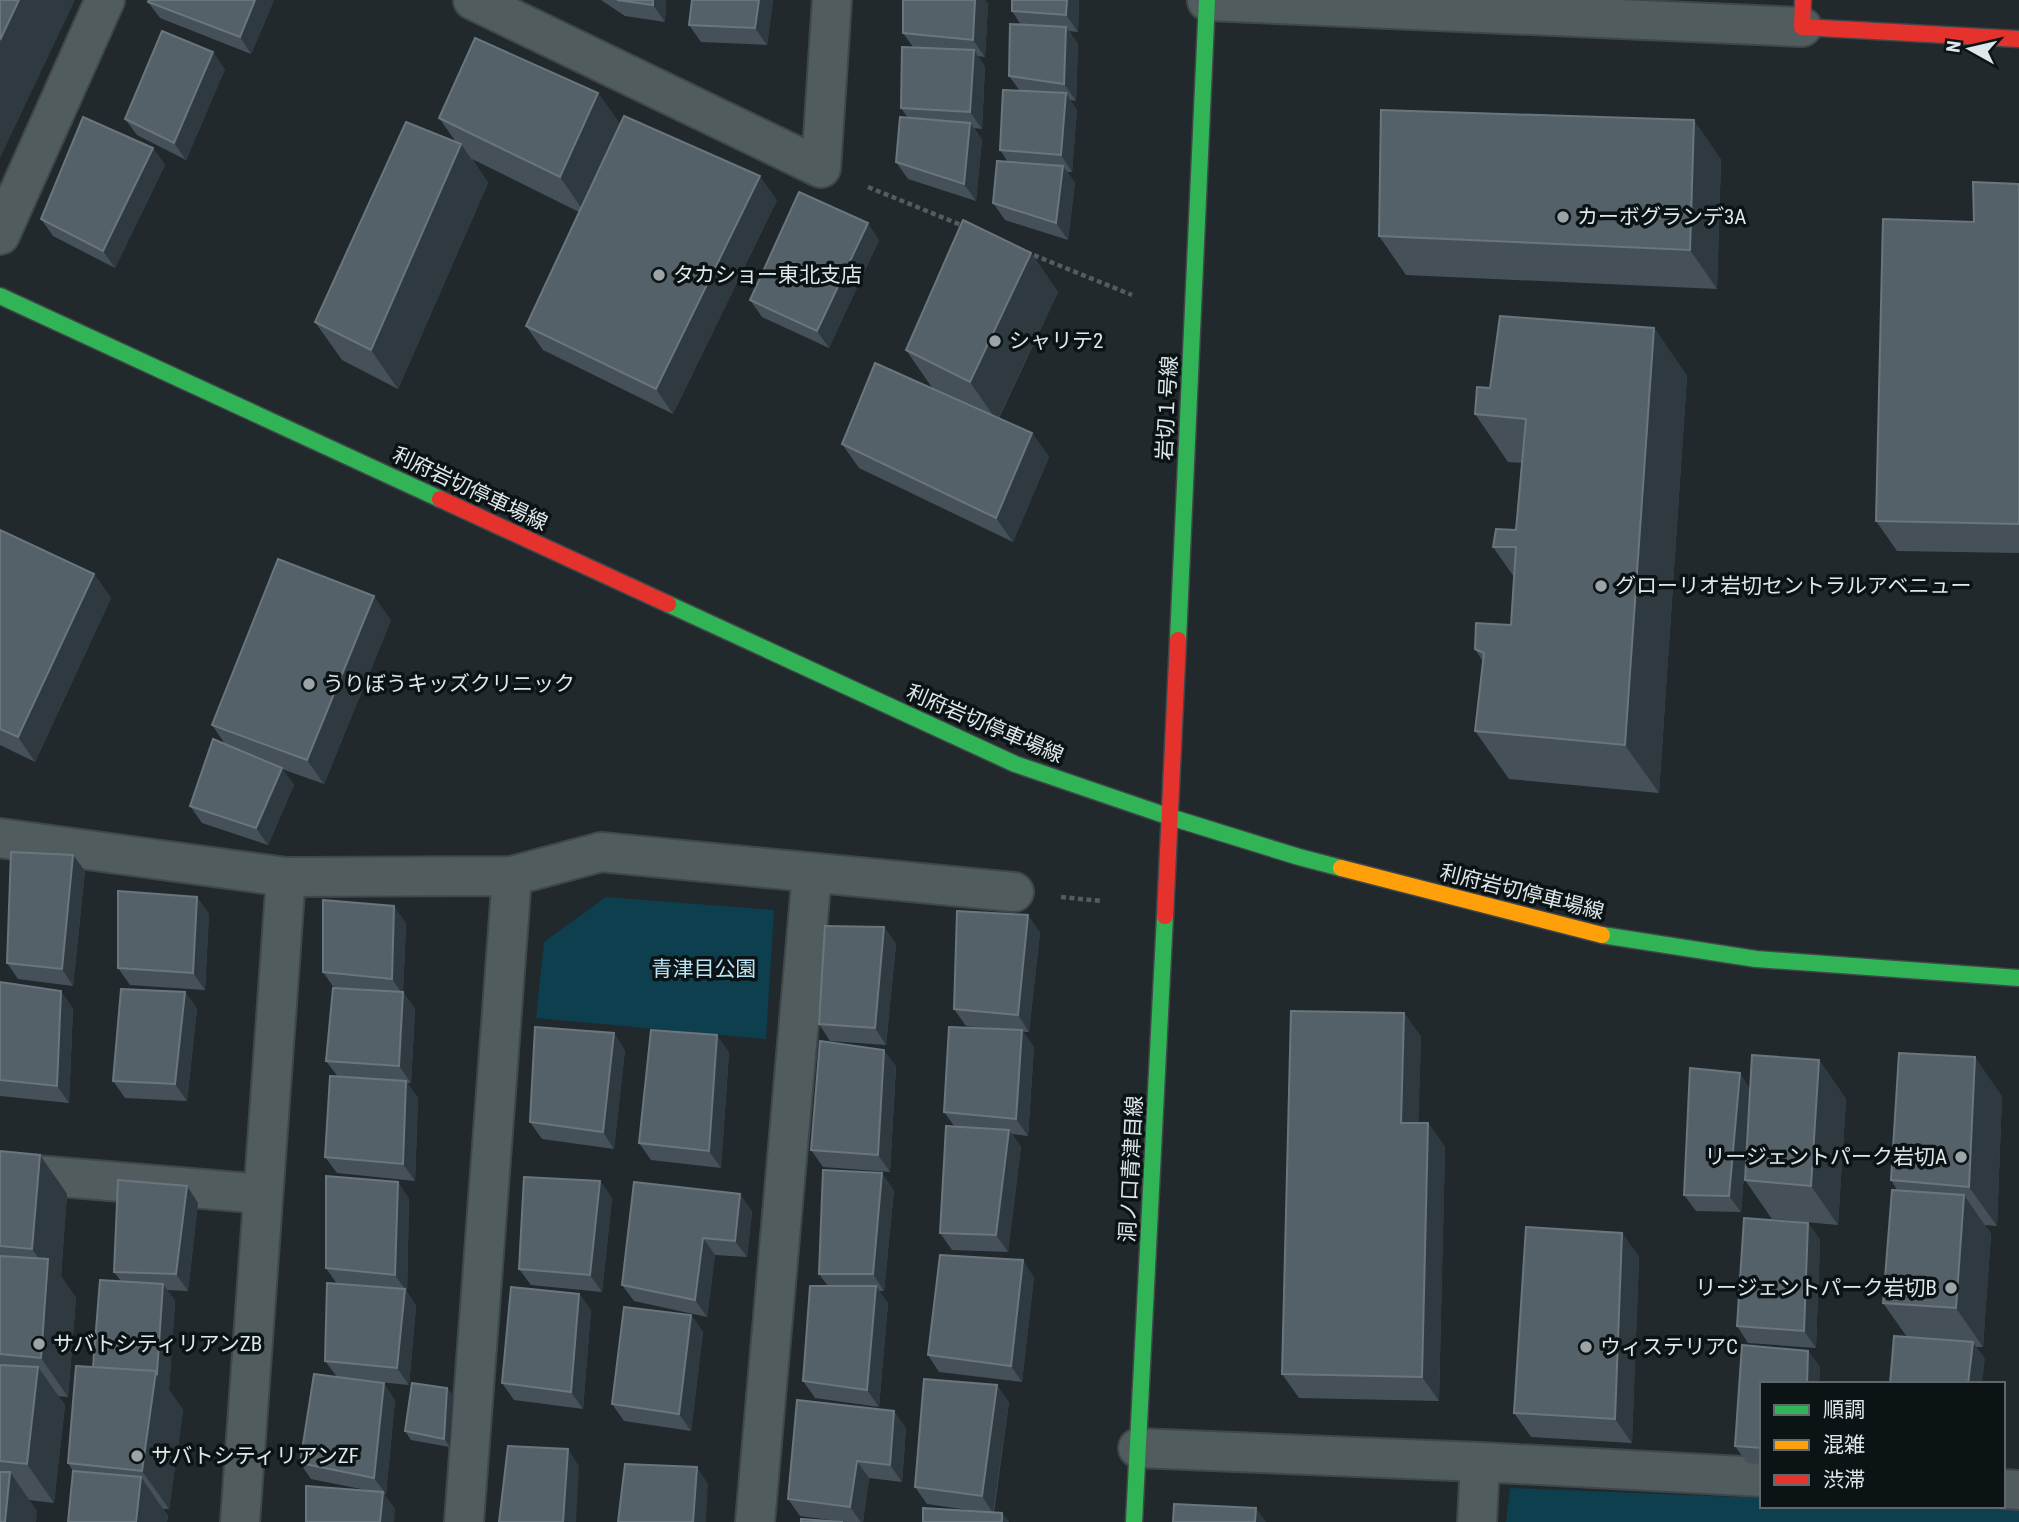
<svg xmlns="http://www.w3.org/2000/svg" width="2019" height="1522" viewBox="0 0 2019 1522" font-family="'Roboto Condensed','Noto Sans JP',sans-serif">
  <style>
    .park { fill: #0e3f4f }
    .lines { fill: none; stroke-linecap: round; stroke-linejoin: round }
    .street-casing { stroke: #40474a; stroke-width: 42 }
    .fast-casing { stroke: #40474a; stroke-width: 19 }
    .slow-casing { stroke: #40474a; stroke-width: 19 }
    .jam-casing { stroke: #40474a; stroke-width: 19 }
    .path { stroke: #535d5e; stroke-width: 4.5; stroke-dasharray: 5 3.5; stroke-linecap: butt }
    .street { stroke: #505c5d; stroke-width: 38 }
    .fast { stroke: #30b455; stroke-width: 16 }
    .slow { stroke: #ff9f0a; stroke-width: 16 }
    .jam { stroke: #e5322d; stroke-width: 16 }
    .wall { fill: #455059 }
    .shaded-wall { fill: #2f3a40 }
    .building { fill: #556169; stroke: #6a767d; stroke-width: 2 }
    .poi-dot { fill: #9ca4a8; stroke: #0c1315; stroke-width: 2.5 }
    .labels { text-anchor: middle; stroke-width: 7; stroke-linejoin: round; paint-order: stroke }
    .poi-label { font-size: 21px; fill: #dee7eb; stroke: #0c1315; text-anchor: start }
    .street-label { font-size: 21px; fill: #dee7eb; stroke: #0c1315 }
    .park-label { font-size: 21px; fill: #bae4f5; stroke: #0c1315 }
  </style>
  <rect width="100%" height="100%" fill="#21292c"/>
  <path class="park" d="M606 897 774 910 766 1039 536 1018 544 942Z
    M1510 1488 1762 1498V1506H1951L2019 1509V1522H1506Z"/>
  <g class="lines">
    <defs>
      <path id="street" d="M473 0 821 168 832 0
        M1207 1 1802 27
        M0 235 105 0
        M0 838 286 877 512 876 601 852 1014 892
        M0 1172 263 1194
        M1138 1448 1480 1462 1762 1477
        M2003 1489 2019 1490
        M240 1522 286 877
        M464 1522 512 876
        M755 1522 812 873
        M1477 1522 1480 1462"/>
      <path id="fast" d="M0 296 440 499
        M668 604 1015 764 1170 817 1299 857 1341 868
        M1178 640 1207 0
        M1602 935 1756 959 2019 978
        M1134 1522 1165 916"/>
      <path id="slow" d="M1341 868 1602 935"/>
      <path id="jam" d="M1803 0 1802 27 2019 39
        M440 499 668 604
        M1165 916 1178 640"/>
    </defs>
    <use href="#street" class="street-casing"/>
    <use href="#fast" class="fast-casing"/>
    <use href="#slow" class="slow-casing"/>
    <use href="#jam" class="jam-casing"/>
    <path class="path" d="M868 187 966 227
      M1026 252 1132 295
      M1061 897 1102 901"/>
    <use href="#street" class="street"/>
    <use href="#fast" class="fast"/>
    <use href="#slow" class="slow"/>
    <use href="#jam" class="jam"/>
  </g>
  <path class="wall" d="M274 0 251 54 160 18 148 2Z
    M601 0H666L665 22 625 16Z
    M773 0 767 45 701 42 689 25Z
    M903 0H985L988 4 985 57 978 56 985 67 982 129 974 128 982 140 976 201 908 179 896 162 908 118 901 108 913 47 903 33Z
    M1012 0H1079L1078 32 1069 31 1078 44 1076 101 1070 100 1077 110 1072 172H1067L1075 183 1068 240 1005 220 993 203 1008 162 1000 150 1020 91 1009 76 1021 25 1012 11Z
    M225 69 186 160 137 135 125 119Z
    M598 93 620 124 777 200 673 414 543 350 526 326 579 212 472 159 488 183 398 389 342 360 315 322 456 142 439 118Z
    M153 148 165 165 115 268 53 236 41 219Z
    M1721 159 1717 289 1406 275 1379 236Z
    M2019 184V553L1897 551 1876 521 1974 222Z
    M879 240 829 348 762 317 750 300Z
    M1031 253 1058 292 999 418 1032 433 1049 457 1013 542 859 468 842 444 933 389 906 350Z
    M1654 328 1687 376 1659 793 1509 779 1475 731 1483 661 1475 649 1511 625 1514 577 1493 547 1516 530 1522 463 1508 462 1475 414 1490 388Z
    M0 530 94 574 111 598 35 762 0 745Z
    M391 620 324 784 282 769 294 785 268 845 202 823 190 806 225 744 212 725Z
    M73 855 85 871 73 986 18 979 7 963Z
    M197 897 209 914 205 990 130 985 118 968Z
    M406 923 403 992 415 1009 411 1083H407L418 1098 415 1181 337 1173 325 1157 338 1077 326 1061 334 988 323 972Z
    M884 927 896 944 886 1045 830 1041 819 1024Z
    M1040 932 1029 1032H1023L1034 1047 1028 1136 1012 1134 1021 1147 1008 1252 952 1250 940 1233 955 1127 944 1112 996 1029 966 1026 954 1009Z
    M0 982 73 1008 69 1103 0 1096Z
    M185 992 197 1009 187 1101 125 1098 113 1081Z
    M1404 1013 1421 1037 1418 1123H1428L1445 1147 1439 1401 1299 1398 1282 1374Z
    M625 1050 614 1149 542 1139 530 1122Z
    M729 1052 721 1168 651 1160 639 1143Z
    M1819 1060 1846 1099 1838 1225 1772 1219 1745 1180 1746 1150 1741 1212 1696 1211 1684 1195 1750 1087Z
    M896 1066 890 1172 823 1167 811 1150Z
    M2002 1096 1997 1226 1985 1225 1991 1234 1983 1347H1976L1985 1359 1907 1337 1883 1303 1897 1190 1891 1180Z
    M0 1151 40 1155 67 1194 61 1276 76 1298 68 1397 58 1396 65 1405 54 1503 29 1500 37 1511 0 1522Z
    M600 1181 612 1198 602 1292 531 1285 519 1269Z
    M398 1182 409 1199 407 1292 416 1306 409 1385 358 1380 395 1400 386 1494H384L395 1509 371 1491 311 1479 300 1463 337 1377 325 1361 337 1284 326 1268Z
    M187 1186 198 1203 188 1291 167 1290 175 1301 169 1390 183 1410 169 1509H163L168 1516 167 1522H68L73 1471 68 1463 93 1367 121 1281 114 1272Z
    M894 1190 884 1291H879L888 1303 879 1407 815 1398 803 1381 828 1286 819 1274Z
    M752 1211 747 1257 715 1255 707 1317 634 1301 622 1285Z
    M1808 1223 1820 1240 1816 1348 1748 1343 1737 1326Z
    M1622 1233 1639 1257 1632 1443 1531 1437 1514 1413Z
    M1034 1277 1022 1382 939 1372 928 1355Z
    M579 1294 591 1310 583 1409 514 1400 502 1383Z
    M691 1315 703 1332 691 1431 624 1421 612 1404Z
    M1742 1345 1808 1351 1820 1367 1819 1384H1762V1464L1747 1463 1735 1446Z
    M447 1388 453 1396 450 1447 411 1440 405 1431Z
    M1009 1402 994 1512 1002 1513 1009 1522H923L982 1512 927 1504 915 1487Z
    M906 1428 902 1482 869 1478 863 1522H846L800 1516 788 1499Z"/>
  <path class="shaded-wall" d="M19 0H75L0 158V40Z
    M255 0H274L251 54 240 37Z
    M653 0H666L665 22 653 5Z
    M759 0H773L767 45 755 28Z
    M975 0H985L988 4 985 57 973 40Z
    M1067 0H1079L1078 32 1066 15Z
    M1066 27 1078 44 1076 101 1064 84Z
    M974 50 985 67 982 129 970 112Z
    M213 52 225 69 186 160 174 143Z
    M598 93 626 132 587 216 560 177Z
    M1066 93 1077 110 1072 172 1061 155Z
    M1694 120 1721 159 1717 289 1690 250Z
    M970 123 982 140 976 201 964 184Z
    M461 144 488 183 398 389 371 350Z
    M153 148 165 165 115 268 103 251Z
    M1063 166 1075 183 1068 240 1056 223Z
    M760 176 777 200 673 414 656 389Z
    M868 223 879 240 829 348 817 331Z
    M1031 253 1058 292 997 421 970 382Z
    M1654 328 1687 376 1659 793 1625 745Z
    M1032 433 1049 457 1013 542 996 518Z
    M94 574 111 598 35 762 18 737Z
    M374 596 391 620 324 784 307 760Z
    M282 768 294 785 268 845 256 828Z
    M73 855 85 871 73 986 62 969Z
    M197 897 209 914 205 990 193 973Z
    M394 906 406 923 403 992 415 1009 411 1083 399 1066 403 995 392 979Z
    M1028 915 1040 932 1029 1032 1018 1015Z
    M884 927 896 944 886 1045 875 1028Z
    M61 991 73 1008 69 1103 57 1086Z
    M185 992 197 1009 187 1101 175 1084Z
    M1404 1013 1421 1037 1418 1147 1401 1123Z
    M1022 1030 1034 1047 1028 1136 1016 1119Z
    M614 1033 625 1050 614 1149 603 1132Z
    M717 1035 729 1052 721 1168 709 1151Z
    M884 1050 896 1066 890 1172 878 1155Z
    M1975 1057 2002 1096 1997 1226 1969 1187Z
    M1819 1060 1846 1099 1838 1225 1811 1186Z
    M1740 1073 1751 1090 1741 1212 1729 1196Z
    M406 1081 418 1098 415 1181 403 1164Z
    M1428 1123 1445 1147 1439 1401 1422 1377Z
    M1009 1130 1021 1147 1008 1252 996 1235Z
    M40 1155 67 1194 61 1276 76 1298 68 1397 41 1358 48 1271 32 1249Z
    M882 1173 894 1190 884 1291 873 1274Z
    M600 1181 612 1198 602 1292 590 1275Z
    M398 1182 409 1199 407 1292 416 1306 409 1385 397 1368 405 1289 395 1275Z
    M187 1186 198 1203 188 1291 176 1274Z
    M740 1194 752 1211 747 1257 735 1241Z
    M1964 1195 1991 1234 1983 1347 1956 1308Z
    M1808 1223 1820 1240 1816 1348 1804 1331Z
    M1622 1233 1639 1257 1632 1443 1615 1419Z
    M703 1238 715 1255 707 1317 695 1300Z
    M1023 1260 1034 1277 1022 1382 1011 1366Z
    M163 1284 175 1301 169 1390 183 1410 169 1509 142 1471Z
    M876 1286 888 1303 879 1407 867 1390Z
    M579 1294 591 1310 583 1409 571 1392Z
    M691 1315 703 1332 691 1431 679 1414Z
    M1973 1342 1985 1359 1982 1384H1968Z
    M1808 1351 1820 1367 1819 1384H1807Z
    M38 1367 65 1405 54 1503 27 1464Z
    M384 1383 395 1400 386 1494 374 1478Z
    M997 1385 1009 1402 993 1513 982 1496Z
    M447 1388 453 1396 450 1447 444 1439Z
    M894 1411 906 1428 902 1482 890 1465Z
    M568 1449 579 1466 576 1522H563Z
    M857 1461 869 1478 863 1522H861L850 1507Z
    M697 1467 708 1484 706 1522H693Z
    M10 1472 37 1511 36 1522H5Z
    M141 1477 168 1516 167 1522H136Z
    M383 1492 395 1509 394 1522H380Z
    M1256 1508 1266 1522H1255Z
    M1002 1513 1009 1522H1002Z"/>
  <path class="building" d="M0 0H19L0 40Z
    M149 0H255L240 37 148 2Z
    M617 0H653V5Z
    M692 0H759L755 28 689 25Z
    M903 0H975L973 40 903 33Z
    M1012 0H1067L1066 15 1012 11Z
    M1010 24 1066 27 1064 84 1009 76Z
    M162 31 213 52 174 143 125 119Z
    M475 38 598 93 560 177 439 118Z
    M902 47 974 50 970 112 901 108Z
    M1003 90 1066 93 1061 155 1000 150Z
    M1381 110 1694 120 1690 250 1379 236Z
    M624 116 760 176 656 389 526 326Z
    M83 117 153 148 103 251 41 219Z
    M900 117 970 123 964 184 896 162Z
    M406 122 461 144 371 350 315 322Z
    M997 161 1063 166 1056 223 993 203Z
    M1973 182 2019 184V524L1876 521 1883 219 1974 222Z
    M799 192 868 223 817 331 750 300Z
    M963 220 1031 253 970 382 906 350Z
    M1500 316 1654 328 1625 745 1475 731 1484 653 1475 649 1476 623 1511 625 1516 547H1493L1496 529 1516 530 1526 419 1475 414 1477 387 1490 388Z
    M875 363 1032 433 996 518 842 444Z
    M0 530 94 574 18 737 0 729Z
    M278 559 374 596 307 760 212 725Z
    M213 739 282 768 256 828 190 806Z
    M11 852 73 855 62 969 7 963Z
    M118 891 197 897 193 973 118 968Z
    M323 900 394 906 392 979 323 972Z
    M957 911 1028 915 1018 1015 954 1009Z
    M825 926 884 927 875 1028 819 1024Z
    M0 982 61 991 57 1086 0 1080Z
    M333 988 403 992 399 1066 326 1061Z
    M121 989 185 992 175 1084 113 1081Z
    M1291 1011 1404 1013 1401 1123H1428L1422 1377 1282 1374Z
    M535 1027 614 1033 603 1132 530 1122Z
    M949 1027 1022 1030 1016 1119 944 1112Z
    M651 1030 717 1035 709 1151 639 1143Z
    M820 1041 884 1050 878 1155 811 1150Z
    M1899 1053 1975 1057 1969 1187 1891 1180Z
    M1752 1055 1819 1060 1811 1186 1745 1180Z
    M1690 1068 1740 1073 1729 1196 1684 1195Z
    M330 1076 406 1081 403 1164 325 1157Z
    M946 1126 1009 1130 996 1235 940 1233Z
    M0 1151 40 1155 32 1249 0 1246Z
    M823 1170 882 1173 873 1274H819Z
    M326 1176 398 1182 395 1275 326 1268Z
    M524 1177 600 1181 590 1275 519 1269Z
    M118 1180 187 1186 176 1274 114 1272Z
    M634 1182 740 1194 735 1241 703 1238 695 1300 622 1285Z
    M1892 1190 1964 1195 1956 1308 1883 1303Z
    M1744 1218 1808 1223 1804 1331 1737 1326Z
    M1526 1227 1622 1233 1615 1419 1514 1413Z
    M940 1255 1023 1260 1011 1366 928 1355Z
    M0 1256 48 1259 41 1358 0 1354Z
    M100 1280 163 1284 157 1373 156 1371 93 1367Z
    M327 1283 405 1289 397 1368 325 1361Z
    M810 1286H876L867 1390 803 1381Z
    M511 1287 579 1294 571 1392 502 1383Z
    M624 1307 691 1315 679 1414 612 1404Z
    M1894 1336 1973 1342 1968 1384H1890Z
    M1742 1345 1808 1351 1807 1384H1762V1448L1735 1446Z
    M0 1365 38 1367 27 1464 0 1461Z
    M76 1366 156 1371 142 1471 68 1463Z
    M314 1374 384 1383 374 1478 300 1463Z
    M924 1379 997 1385 982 1496 915 1487Z
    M412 1383 447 1388 444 1439 405 1431Z
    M797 1400 894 1411 890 1465 857 1461 850 1507 788 1499Z
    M508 1446 568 1449 563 1522H499Z
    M625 1464 697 1467 693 1522H618Z
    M73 1471 141 1477 136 1522H68Z
    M0 1472H10L5 1522H0Z
    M306 1486 383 1492 380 1522H306Z
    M1174 1504 1256 1508 1255 1522H1173Z
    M923 1508 1002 1513V1522H923Z
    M801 1519 843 1522H801Z"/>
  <g class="poi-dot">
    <circle cx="1563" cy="217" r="7"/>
    <circle cx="659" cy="275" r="7"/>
    <circle cx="995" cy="341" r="7"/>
    <circle cx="1601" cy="586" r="7"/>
    <circle cx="309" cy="684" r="7"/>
    <circle cx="1961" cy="1157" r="7"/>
    <circle cx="1951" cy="1288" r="7"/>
    <circle cx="39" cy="1344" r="7"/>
    <circle cx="1586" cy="1347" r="7"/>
    <circle cx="137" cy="1456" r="7"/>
  </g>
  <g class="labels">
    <g class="poi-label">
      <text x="1577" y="224">カーボグランデ3A</text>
      <text x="673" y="282">タカショー東北支店</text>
      <text x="1009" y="348">シャリテ2</text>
      <text x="1615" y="593">グローリオ岩切セントラルアベニュー</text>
      <text x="323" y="691">うりぼうキッズクリニック</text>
      <text x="1947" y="1164" text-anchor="end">リージェントパーク岩切A</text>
      <text x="1937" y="1295" text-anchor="end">リージェントパーク岩切B</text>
      <text x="53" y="1351">サバトシティリアンZB</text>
      <text x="1600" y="1354">ウィステリアC</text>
      <text x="151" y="1463">サバトシティリアンZF</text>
    </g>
    <g class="street-label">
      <text transform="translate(1167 408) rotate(-87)" y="7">岩切１号線</text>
      <text transform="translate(470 489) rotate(25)" y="7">利府岩切停車場線</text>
      <text transform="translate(985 724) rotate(23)" y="7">利府岩切停車場線</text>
      <text transform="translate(1522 892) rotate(14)" y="7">利府岩切停車場線</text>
      <text transform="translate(1131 1169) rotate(-87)" y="7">洞ノ口青津目線</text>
    </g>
    <g class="park-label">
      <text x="704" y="976">青津目公園</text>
    </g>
  </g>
  <rect x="1760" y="1382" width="245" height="126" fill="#0c1315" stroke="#60686b" stroke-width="2"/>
  <rect x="1774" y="1405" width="35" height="10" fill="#30b455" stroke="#60686b" stroke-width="2"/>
  <text x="1823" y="1417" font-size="21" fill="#dee7eb">順調</text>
  <rect x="1774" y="1440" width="35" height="10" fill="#ff9f0a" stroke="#60686b" stroke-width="2"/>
  <text x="1823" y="1452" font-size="21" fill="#dee7eb">混雑</text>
  <rect x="1774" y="1475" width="35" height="10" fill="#e5322d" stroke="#60686b" stroke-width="2"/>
  <text x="1823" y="1487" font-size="21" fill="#dee7eb">渋滞</text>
  <g transform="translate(1970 49) rotate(278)" stroke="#0c1315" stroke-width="5" paint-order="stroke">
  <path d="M0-5L12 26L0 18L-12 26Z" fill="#dee7eb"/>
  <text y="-10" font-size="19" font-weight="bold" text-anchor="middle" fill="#dee7eb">N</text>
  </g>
</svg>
